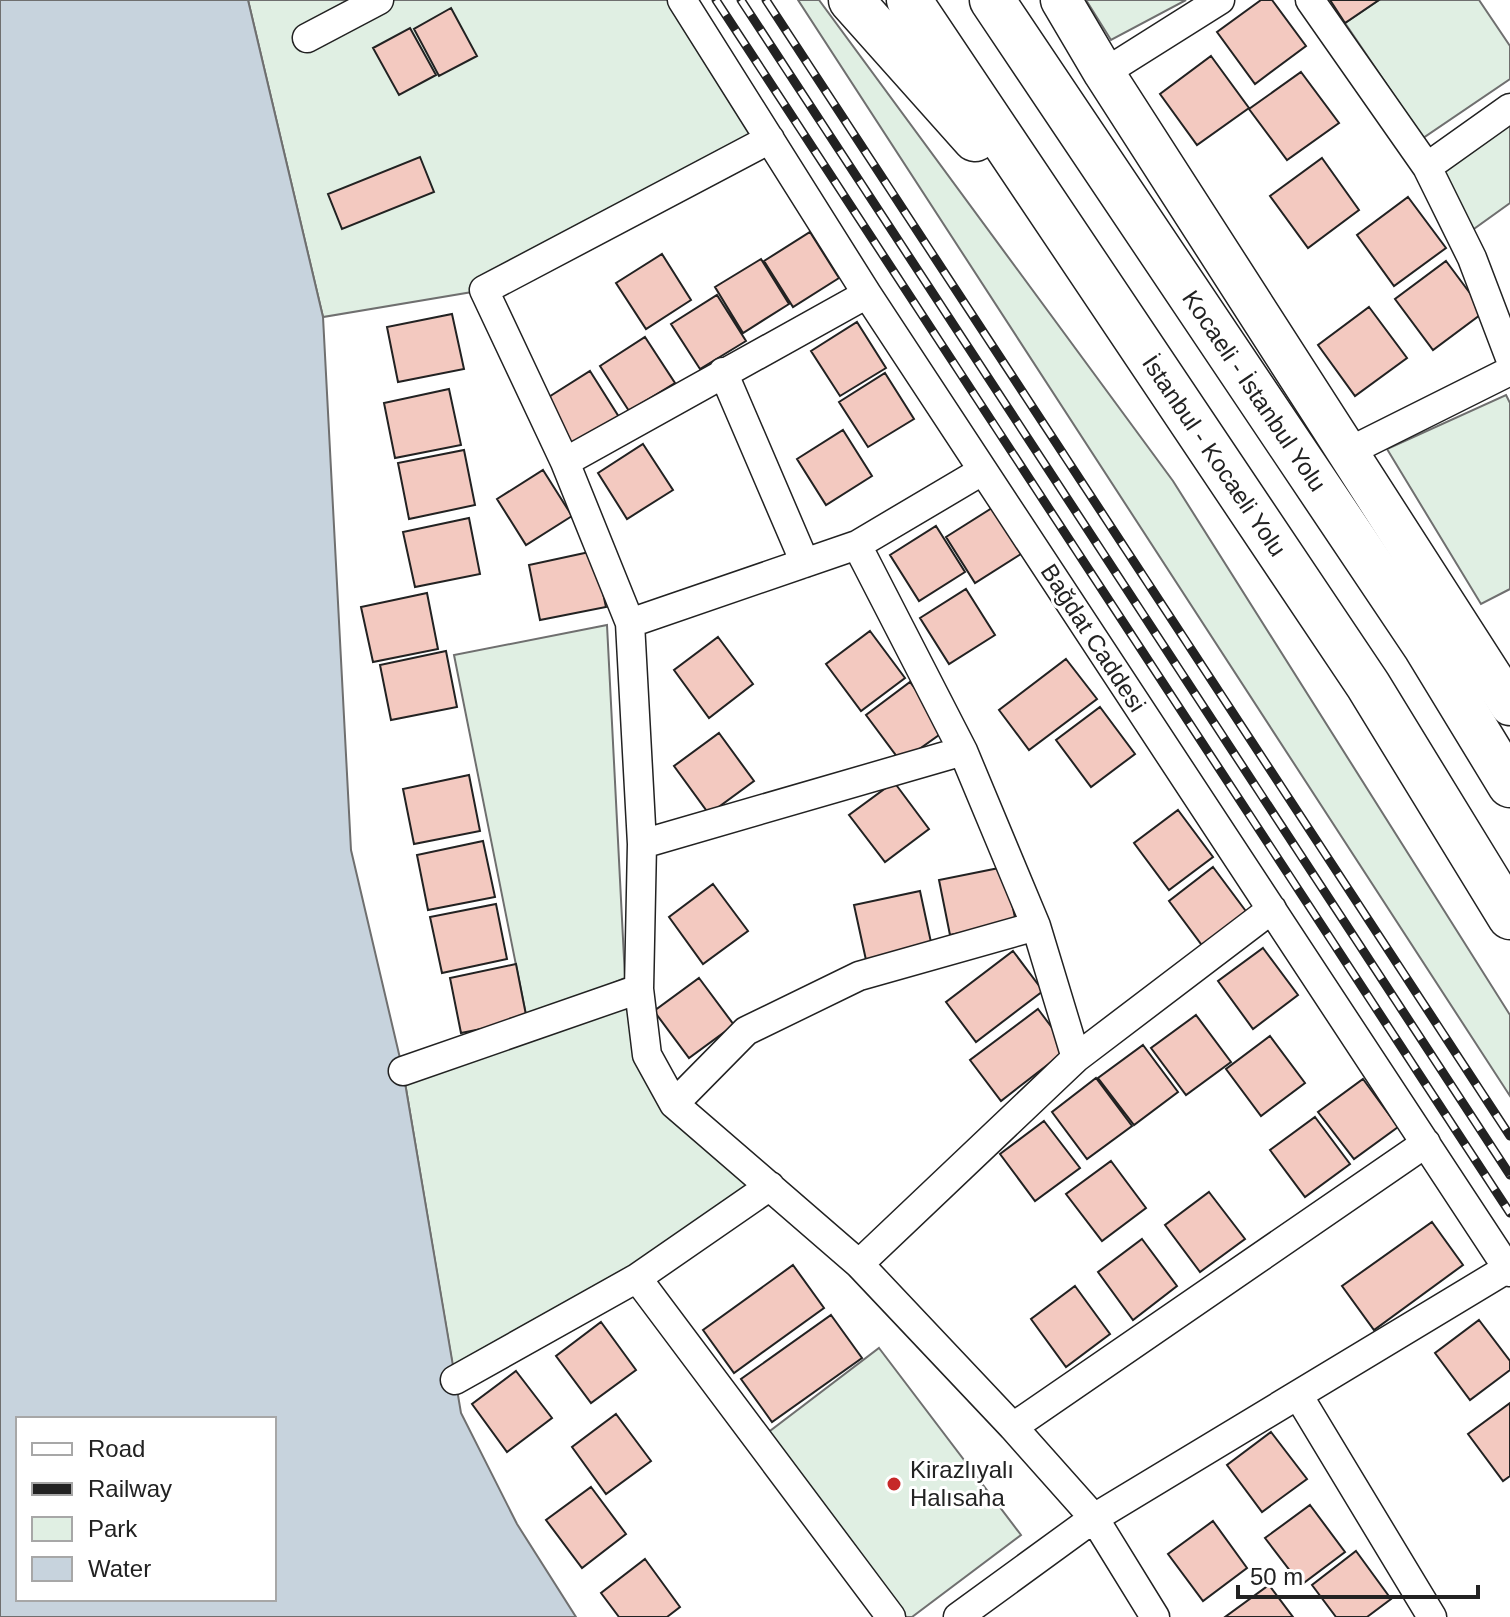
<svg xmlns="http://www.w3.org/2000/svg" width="1510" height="1617" viewBox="0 0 1510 1617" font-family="Arial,sans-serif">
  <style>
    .green { fill: #e0efe3; stroke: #6f6f6f; stroke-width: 2 }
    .water { fill: #c7d3dd; stroke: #6f6f6f; stroke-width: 2; fill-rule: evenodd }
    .building { fill: #f3c9c0; stroke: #222; stroke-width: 2 }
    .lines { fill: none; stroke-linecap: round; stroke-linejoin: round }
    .street-casing { stroke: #222; stroke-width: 31 }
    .secondary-casing { stroke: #222; stroke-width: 43 }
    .highway-casing { stroke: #222; stroke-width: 47 }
    .street { stroke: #fff; stroke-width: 28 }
    .secondary { stroke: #fff; stroke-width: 40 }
    .highway { stroke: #fff; stroke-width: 44 }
    .rail-casing { stroke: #222; stroke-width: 9 }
    .rail { stroke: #fff; stroke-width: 6; stroke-dasharray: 18; stroke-linecap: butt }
    .poi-dot { fill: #c62828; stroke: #fff; stroke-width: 3 }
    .labels { text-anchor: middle; stroke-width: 6; stroke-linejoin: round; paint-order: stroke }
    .street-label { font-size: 24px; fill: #222; stroke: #fff }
    .poi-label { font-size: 24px; fill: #222; stroke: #fff; text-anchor: start }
  </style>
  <rect width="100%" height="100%" fill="#fff"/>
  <path class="green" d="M248 0H682L770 139 484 290 323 317Z
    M798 0H819L1173 481 1510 1015V1096Z
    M1086 0H1186L1111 40Z
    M1379 0H1479L1510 46V79L1423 138 1345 23Z
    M1510 119V203L1471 231 1438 170Z
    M1506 395 1510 403V589L1481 604 1387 449Z
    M607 625 625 978 527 1020 454 655Z
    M639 989 647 1055 770 1186 455 1380 403 1071Z
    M879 1348 1021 1535 912 1617H906L766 1434Z"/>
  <path class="water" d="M0 0H248L323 317 351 850 403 1071 461 1413 517 1524 576 1617H0ZM18 1419H274V1599H18Z"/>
  <path class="building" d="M1261 0H1272L1306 46 1255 84 1217 32Z
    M1330 0H1379L1345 23Z
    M451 8 477 56 439 76 414 29Z
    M410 28 436 75 399 95 373 48Z
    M1211 56 1249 108 1197 145 1160 94Z
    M1301 72 1339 123 1287 160 1249 109Z
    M420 157 434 192 342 229 328 194Z
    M1322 158 1359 210 1308 248 1270 196Z
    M1408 197 1446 248 1394 286 1357 235Z
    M810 232 839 278 793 307 764 261Z
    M662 254 691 300 646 329 616 283Z
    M761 259 789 304 743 333 715 287Z
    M1446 261 1484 312 1433 350 1395 299Z
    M717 295 746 341 700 369 671 324Z
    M1369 307 1407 358 1355 396 1318 345Z
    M452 314 464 369 398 382 387 327Z
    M857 322 886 368 840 396 811 351Z
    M645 337 675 383 629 411 600 366Z
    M590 371 619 417 573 446 544 400Z
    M885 373 914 419 868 447 839 402Z
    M449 389 461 445 395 458 384 403Z
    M843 430 872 476 826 505 797 459Z
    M643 444 673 490 627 519 598 473Z
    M464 450 475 505 409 519 398 463Z
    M543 470 572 516 526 545 497 499Z
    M992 508 1021 554 975 583 946 537Z
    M469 518 480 574 415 587 403 532Z
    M936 526 965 572 919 601 890 555Z
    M594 551 606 607 540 620 529 565Z
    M966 589 995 635 949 664 920 618Z
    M427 593 438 649 373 662 361 607Z
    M870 631 905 678 861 711 826 664Z
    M718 637 753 684 709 718 674 670Z
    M446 651 457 707 391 720 380 665Z
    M1066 659 1097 699 1029 750 999 710Z
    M910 682 946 730 901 762 866 715Z
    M1100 707 1135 754 1091 787 1056 740Z
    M719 733 754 781 709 814 674 766Z
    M469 775 480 831 414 844 403 789Z
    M894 782 929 829 885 862 849 815Z
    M1178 810 1213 857 1169 890 1134 843Z
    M483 841 495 897 428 910 417 855Z
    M1004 867 1016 922 950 935 939 880Z
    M1213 867 1248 914 1204 948 1169 901Z
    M713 884 748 931 703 964 669 917Z
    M920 891 932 947 866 960 854 905Z
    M496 904 507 959 442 973 430 917Z
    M1263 948 1298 995 1253 1029 1218 981Z
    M1013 951 1043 991 976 1042 946 1002Z
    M516 964 527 1020 461 1033 450 978Z
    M699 978 734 1025 689 1058 654 1011Z
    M1038 1009 1068 1049 1001 1101 970 1060Z
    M1196 1015 1231 1062 1186 1095 1151 1048Z
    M1270 1036 1305 1083 1261 1116 1226 1069Z
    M1143 1045 1178 1092 1134 1125 1098 1078Z
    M1096 1078 1132 1126 1087 1159 1052 1112Z
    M1363 1079 1398 1127 1354 1159 1318 1112Z
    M1315 1117 1350 1164 1305 1197 1270 1150Z
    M1044 1121 1080 1168 1035 1201 1000 1154Z
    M1111 1161 1146 1208 1102 1241 1066 1194Z
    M1209 1192 1245 1239 1200 1272 1165 1225Z
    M1432 1222 1463 1265 1374 1330 1342 1286Z
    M1142 1239 1177 1286 1133 1320 1098 1272Z
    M793 1265 824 1308 734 1373 703 1330Z
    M1075 1286 1110 1334 1066 1367 1031 1319Z
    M831 1315 862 1358 772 1422 741 1379Z
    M1479 1320 1510 1361V1370L1470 1400 1435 1353Z
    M601 1322 636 1370 591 1403 556 1356Z
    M516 1371 552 1418 507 1452 472 1404Z
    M1510 1403V1476L1503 1481 1468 1434Z
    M616 1414 651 1461 606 1494 572 1447Z
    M1271 1432 1307 1479 1262 1512 1227 1465Z
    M591 1487 626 1534 582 1568 546 1520Z
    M1310 1505 1345 1552 1301 1585 1265 1538Z
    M1213 1521 1247 1568 1203 1601 1168 1554Z
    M1356 1551 1391 1599 1367 1617H1336L1312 1585Z
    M645 1559 680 1607 667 1617H619L601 1593Z
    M1269 1585 1293 1617H1225Z"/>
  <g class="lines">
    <defs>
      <path id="street" d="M682 0 867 294 1510 1272
        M1310 0 1427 167 1472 258 1510 358
        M307 38 379 0
        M1104 73 1220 0
        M770 139 484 290 565 462 630 623 642 844 639 989 647 1055 674 1104 859 1264 1013 1427 1094 1518 1155 1617
        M1427 167 1510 108
        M723 372 805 563
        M1348 452 1510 371
        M565 462 867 294
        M857 545 963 751 1036 926 1076 1058
        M630 623 857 545 982 471
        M642 844 963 751
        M403 1071 639 989
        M674 1104 746 1031 859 976 1036 926
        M859 1264 1076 1058 1272 909
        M637 1278 891 1617
        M455 1380 637 1278 770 1186
        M1298 1395 1432 1617
        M1013 1427 1426 1143
        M958 1617 1094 1518 1508 1268"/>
      <path id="secondary" d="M1061 0 1104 73 1510 705"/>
      <path id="highway" d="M851 0 975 139
        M909 0 1368 685 1510 917
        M992 0 1426 647 1510 785"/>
    </defs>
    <use href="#street" class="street-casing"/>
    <use href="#secondary" class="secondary-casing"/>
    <use href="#highway" class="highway-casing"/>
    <use href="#street" class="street"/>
    <use href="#secondary" class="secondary"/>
    <use href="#highway" class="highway"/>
    <defs>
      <path id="rail" d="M716 0 1510 1213
        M741 0 1510 1175
        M766 0 1510 1136"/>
    </defs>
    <use href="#rail" class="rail-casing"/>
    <use href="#rail" class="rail"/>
  </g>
  <circle class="poi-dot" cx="894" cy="1484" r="8"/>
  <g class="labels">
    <g class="street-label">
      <text transform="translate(1254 391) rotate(56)" y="8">Kocaeli - İstanbul Yolu</text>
      <text transform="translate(1214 456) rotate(56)" y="8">İstanbul - Kocaeli Yolu</text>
      <text transform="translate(1093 638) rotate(57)" y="8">Bağdat Caddesi</text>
    </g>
    <g class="poi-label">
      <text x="910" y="1478">Kirazlıyalı<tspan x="910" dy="28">Halısaha</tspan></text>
    </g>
  </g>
  <rect x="16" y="1417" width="260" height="184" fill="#ffffff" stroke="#a7a7a7" stroke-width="2"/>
  <rect x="32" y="1443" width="40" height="12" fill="#ffffff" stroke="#a7a7a7" stroke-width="2"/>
  <text x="88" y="1457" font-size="24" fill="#222222">Road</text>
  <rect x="32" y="1483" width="40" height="12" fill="#222222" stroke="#a7a7a7" stroke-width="2"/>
  <text x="88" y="1497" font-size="24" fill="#222222">Railway</text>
  <rect x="32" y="1517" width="40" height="24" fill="#e0efe3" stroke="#a7a7a7" stroke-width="2"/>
  <text x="88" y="1537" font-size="24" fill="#222222">Park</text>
  <rect x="32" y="1557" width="40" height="24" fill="#c7d3dd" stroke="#a7a7a7" stroke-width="2"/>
  <text x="88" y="1577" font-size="24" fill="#222222">Water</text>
  <path d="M1238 1585v12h240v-12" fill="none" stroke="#222222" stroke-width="4"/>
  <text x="1250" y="1585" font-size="24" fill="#222222" stroke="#ffffff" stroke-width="6" paint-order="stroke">50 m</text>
</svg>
